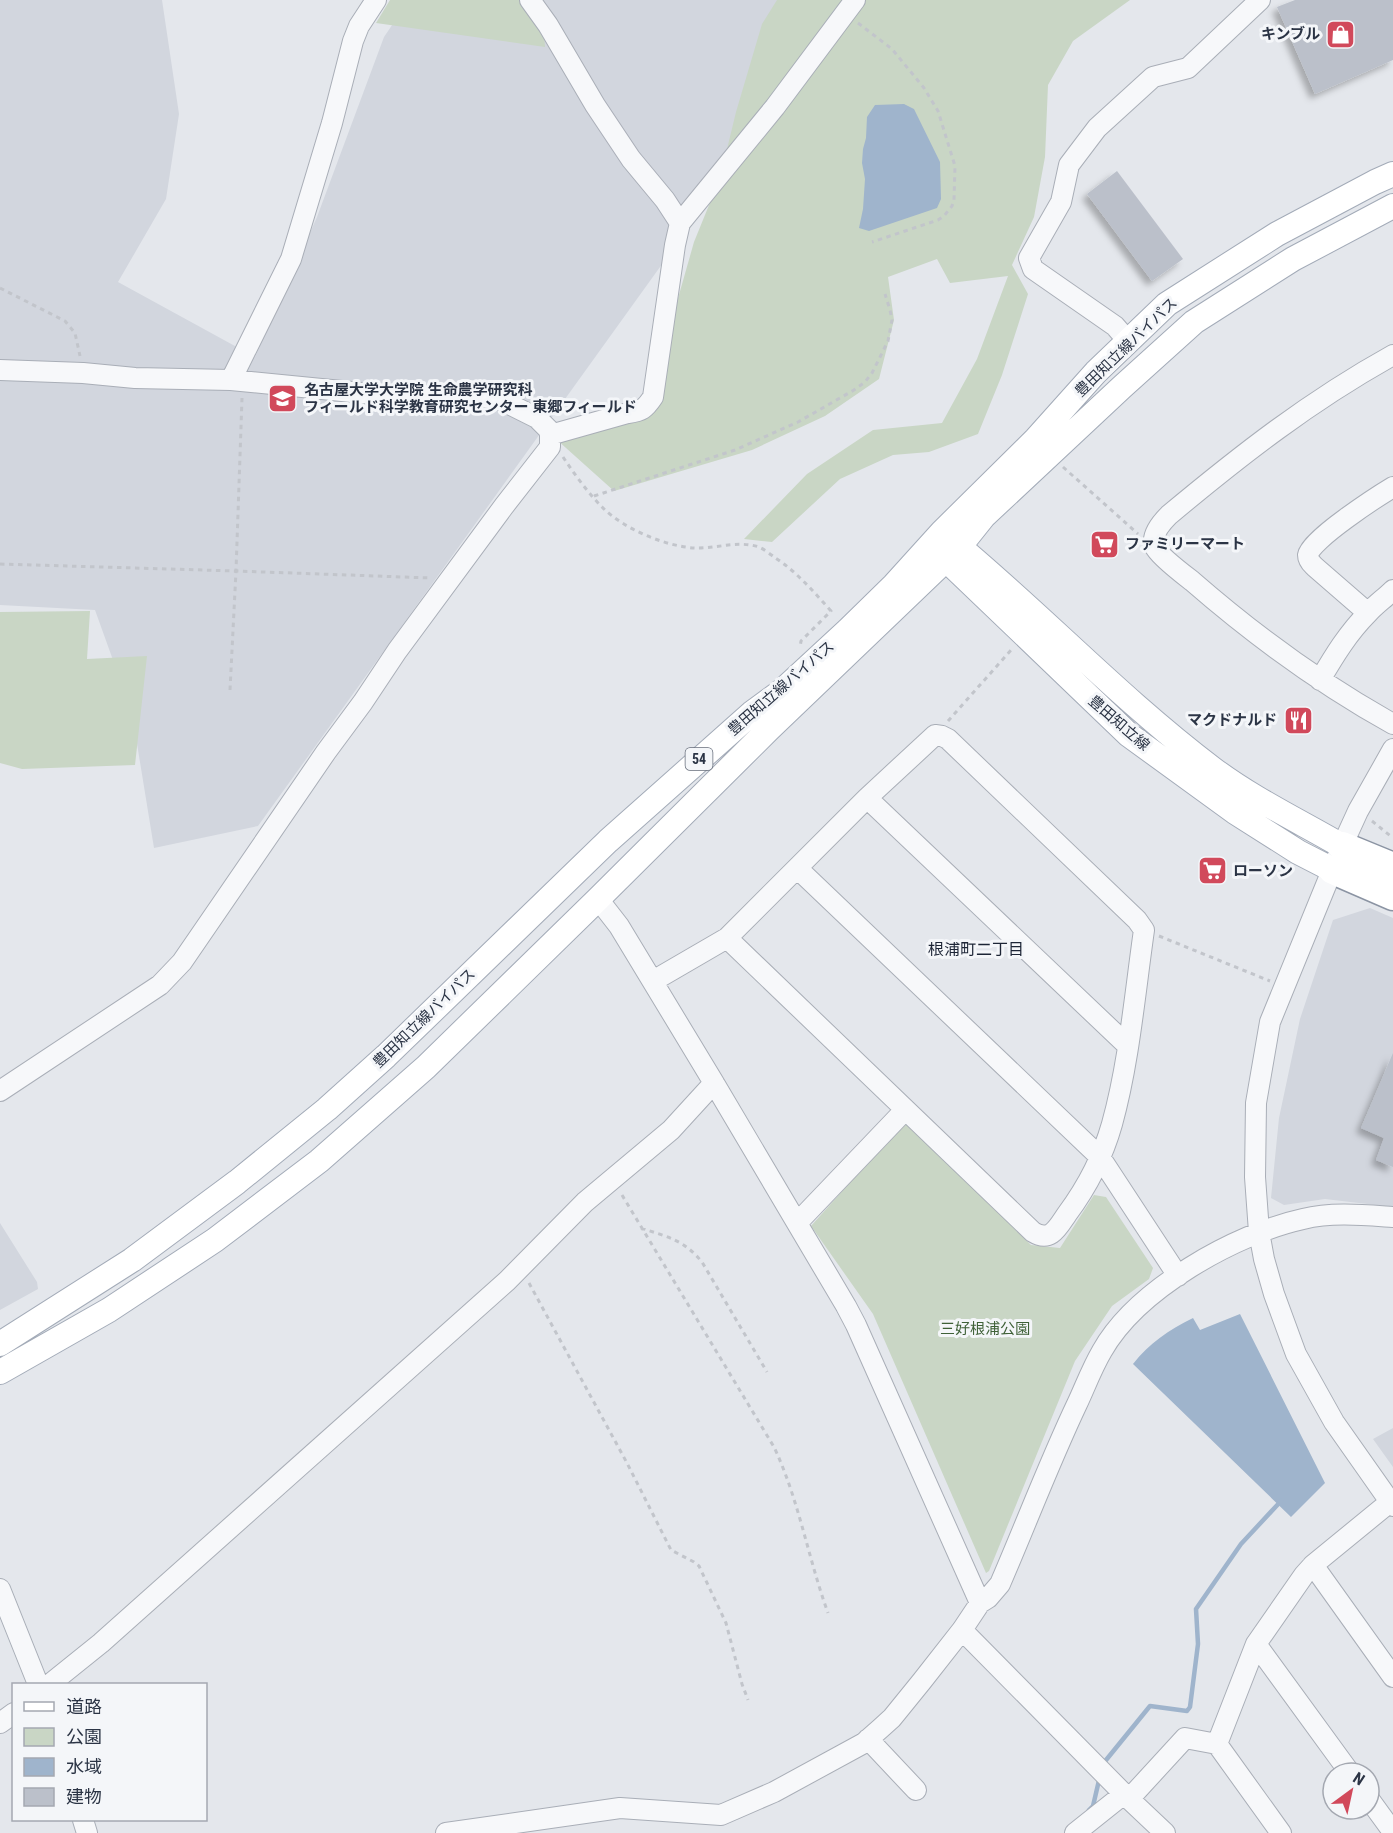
<svg xmlns="http://www.w3.org/2000/svg" width="1393" height="1833" viewBox="0 0 1393 1833" font-family="'Roboto Condensed','Noto Sans JP',sans-serif">
  <style>
    .built { fill: #d2d6de }
    .green { fill: #c9d6c5 }
    .water { fill: #9fb4cc }
    .lines { fill: none; stroke-linecap: round; stroke-linejoin: round }
    .stream { stroke: #9fb4cc; stroke-width: 4.5 }
    .building { fill: #bbc0ca; filter: url(#shadow) }
    .minor-casing { stroke: #a9aeb7; stroke-width: 22 }
    .major-casing { stroke: #a3abb8; stroke-width: 26 }
    .highway-casing { stroke: #8b94a3; stroke-width: 31 }
    .path { stroke: #c2c5cb; stroke-width: 3; stroke-dasharray: 4.5 4.5; stroke-linecap: butt }
    .minor { stroke: #f7f8fa; stroke-width: 20 }
    .major { stroke: #fff; stroke-width: 24 }
    .highway { stroke: #fff; stroke-width: 28 }
    .labels { text-anchor: middle; stroke-width: 6; stroke-linejoin: round; paint-order: stroke }
    .shield { fill: #f4f6f9; stroke: #676e7b; stroke-width: 1.5 }
    .shield-label { font-size: 14px; font-weight: bold; fill: #2b3445 }
    .poi-label { font-size: 15px; font-weight: bold; fill: #2b3445; stroke: #f4f6f9; text-anchor: start }
    .street-label { font-size: 15px; fill: #2b3445; stroke: #f4f6f9 }
    .park-label { font-size: 15px; fill: #3f6138; stroke: #f4f6f9 }
    .neighbourhood-label { font-size: 16px; fill: #1d2536; stroke: #f4f6f9 }
  </style>
  <defs>
    <filter id="shadow"><feDropShadow dx="-5" dy="5" stdDeviation="3" flood-color="#0004"/></filter>
  </defs>
  <rect width="100%" height="100%" fill="#e4e7ec"/>
  <path class="built" d="M0 0H162L179 114 166 199 118 282 255 357 317 217 384 37 409 0H852L258 826 154 848 132 713 95 610 0 605Z
    M1370 908 1393 918V1207L1325 1199 1284 1205 1271 1198 1279 1118 1300 1019 1333 920Z
    M0 1223 37 1282 38 1289 0 1310Z
    M1393 1428V1467L1373 1439Z"/>
  <path class="green" d="M390 0H542L545 47 376 23Z
    M777 0H1130L1073 41 1048 85 1045 157 1034 217 1012 265 1028 294 1002 375 978 434 929 452 893 455 840 479 772 542 744 539 807 474 873 430 942 423 977 359 1008 276 950 283 937 259 888 277 894 320 879 379 825 416 752 450 614 491 556 439 644 418 694 242 720 178 736 112 762 24Z
    M90 611 87 659 147 656 135 765 22 769 0 763V612Z
    M905 1121 1031 1245 1060 1248 1094 1195 1106 1197 1153 1268 1149 1279 1112 1306 1075 1361 989 1571 986 1573 873 1314 811 1226Z"/>
  <path class="water" d="M904 104 914 109 940 162 941 199 937 208 869 231 859 228 863 209 865 179 862 163 863 149 866 138 867 117 875 105Z
    M1240 1314 1325 1483 1291 1517 1133 1364C1149 1343 1169 1330 1193 1318L1200 1330Z"/>
  <g class="lines">
    <path class="stream" d="M1102 1765 1150 1706 1187 1711 1190 1707 1198 1644 1196 1609 1241 1544 1281 1501
      M1089 1810 1093 1806 1100 1776"/>
  </g>
  <path class="building" d="M1295 0H1393V60L1315 94 1277 7Z
    M1117 171 1183 259 1152 281 1087 194Z
    M1393 1053V1167L1376 1160 1384 1138 1361 1128Z"/>
  <g class="lines">
    <defs>
      <path id="minor" d="M530 0 548 25 595 105 631 159 665 200 680 223
        M1128 341 1115 326 1033 269 1029 258 1061 202 1069 165 1097 128 1153 77 1188 68 1260 0
        M1393 355C1310 401 1241 455 1169 515 1162 522 1150 535 1155 547 1159 556 1183 574 1192 581 1254 635 1321 684 1393 724
        M0 370 83 373 135 378 231 380 372 394 497 398 537 418 549 430 550 435V447L504 506 397 651 363 702 326 752 182 962 160 985 0 1091
        M231 380 291 259 332 123 353 41 359 26 376 0
        M550 435 628 413C642 411 645 409 653 397L675 245 680 223 775 107 855 0
        M1368 613 1315 567C1312 564 1308 561 1308 555 1310 540 1378 496 1393 487
        M1320 680C1334 656 1348 633 1368 613 1375 605 1385 598 1393 590
        M1393 749 1358 811 1342 846 1270 1022 1256 1103 1255 1177 1259 1232 1264 1259 1274 1294 1296 1354 1334 1422 1393 1506
        M867 798 1127 1045
        M797 868 1100 1157 1178 1276
        M598 899 619 926 714 1083 846 1306 856 1325 980 1603
        M653 981 727 938 867 798 935 735 942 736 948 739 1137 920 1144 930C1135 993 1129 1063 1112 1124 1103 1156 1087 1187 1067 1214 1058 1227 1051 1243 1033 1232L727 938
        M797 1223 905 1110
        M1313 1565 1393 1677
        M0 1589 38 1684
        M962 1630 1129 1799 1165 1833
        M1256 1644 1350 1773
        M50 1684 101 1643 507 1281 585 1202 671 1130 714 1083
        M0 1723 14 1713
        M868 1739 916 1790
        M1129 1799 1185 1738 1217 1744
        M1369 1799 1393 1832
        M83 1820 87 1833
        M446 1833 620 1808 721 1815 774 1792 864 1743 881 1728 892 1718 922 1681 962 1630 980 1603 988 1598 1000 1584C1026 1524 1049 1463 1077 1404 1085 1387 1092 1368 1102 1351 1137 1289 1235 1234 1303 1219 1332 1212 1363 1215 1393 1217
        M1075 1833 1124 1794
        M1281 1833 1217 1744 1256 1644 1304 1575 1313 1565 1390 1502"/>
      <path id="major" d="M949 538C1039 612 1119 698 1213 769 1253 799 1299 821 1342 846
        M935 549 1129 735 1235 812 1298 852 1333 870
        M0 1344 132 1260 237 1182 327 1109 386 1056 608 841 752 713 782 691 848 630 894 585 942 532 1036 439 1096 372 1167 304 1277 234 1375 182 1393 174
        M0 1372 109 1310 215 1240 319 1161 426 1067 598 899 769 729 960 546 984 516 1122 387 1194 322 1293 259 1393 206"/>
      <path id="highway" d="M1342 846 1393 867
        M1333 870 1393 896"/>
    </defs>
    <use href="#minor" class="minor-casing"/>
    <use href="#major" class="major-casing"/>
    <use href="#highway" class="highway-casing"/>
    <path class="path" d="M858 23 892 49 924 88 938 111 955 166 954 200 952 206 944 216 938 220 872 242
      M0 288 65 321 75 333 80 356
      M563 457C575 475 588 493 603 508 624 529 665 546 694 548 715 549 738 540 759 547 764 549 770 554 774 557 797 572 813 591 831 611L801 641 800 648
      M1063 467 1138 534
      M594 496 735 450 798 422 854 390 865 382 872 373 888 341 892 320 890 310 885 294
      M0 564 236 571 431 578
      M230 690 236 571 242 398
      M948 721 1012 649
      M1372 821 1393 838
      M1159 936 1270 981
      M622 1195 774 1447C799 1500 808 1558 828 1613
      M641 1228C668 1237 684 1240 702 1262L767 1372
      M529 1283 627 1463 671 1550 694 1562 699 1566 726 1623 742 1684 748 1700"/>
    <use href="#minor" class="minor"/>
    <use href="#major" class="major"/>
    <use href="#highway" class="highway"/>
  </g>
  <defs>
    <symbol id="shop-square" viewBox="-11 -11 22 22"><rect x="-9" y="-9" width="18" height="18" rx="4" fill="#d1495b" stroke="#f4f6f9"/><path d="M-5-2.5h2.3a2.7 3.5 0 0 1 5.4 0H5L5.5 6h-11ZM-1.5-2.5h3a1.5 2.3 0 0 0-3 0Z" fill="#fff"/></symbol>
    <symbol id="university-square" viewBox="-11 -11 22 22"><rect x="-9" y="-9" width="18" height="18" rx="4" fill="#d1495b" stroke="#f4f6f9"/><path d="M0-5L7-2L0 1L-7-2ZM-4 1L0 2.5L4 1V4Q0 6-4 4Z" fill="#fff"/></symbol>
    <symbol id="supermarket-square" viewBox="-11 -11 22 22"><rect x="-9" y="-9" width="18" height="18" rx="4" fill="#d1495b" stroke="#f4f6f9"/><path d="M-6-5.5h2.5l.6 2H6L4.5 2H-2.5L-4.4-4H-6ZM-1.5 3.2a1.3 1.3 0 1 0 .1 0ZM3 3.2a1.3 1.3 0 1 0 .1 0Z" fill="#fff"/></symbol>
    <symbol id="restaurant-square" viewBox="-11 -11 22 22"><rect x="-9" y="-9" width="18" height="18" rx="4" fill="#d1495b" stroke="#f4f6f9"/><path d="M-5-6h1v4h1v-4h1v4h1v-4h1v5L-1.5 .5V6h-2V.5L-5-1ZM5-6V6H3V1.5H1.5Q1.5-4 5-6Z" fill="#fff"/></symbol>
  </defs>
  <g fill-rule="evenodd">
    <use href="#shop-square" x="1324" y="18" width="33" height="33"/>
    <use href="#university-square" x="266" y="382" width="33" height="33"/>
    <use href="#supermarket-square" x="1088" y="528" width="33" height="33"/>
    <use href="#restaurant-square" x="1282" y="704" width="33" height="33"/>
    <use href="#supermarket-square" x="1196" y="854" width="33" height="33"/>
  </g>
  <g class="labels">
    <rect class="shield" x="685.5" y="748" width="27" height="22" rx="4.5"/>
    <g class="shield-label">
      <text x="699" y="764">54</text>
    </g>
    <g class="poi-label">
      <text x="1320" y="39" text-anchor="end">キンブル</text>
      <text x="304" y="395">名古屋大学大学院 生命農学研究科<tspan x="304" dy="17">フィールド科学教育研究センター 東郷フィールド</tspan></text>
      <text x="1125" y="549">ファミリーマート</text>
      <text x="1277" y="725" text-anchor="end">マクドナルド</text>
      <text x="1233" y="876">ローソン</text>
    </g>
    <g class="street-label">
      <text transform="translate(1126 347) rotate(-44)" y="5">豊田知立線バイパス</text>
      <text transform="translate(781 688) rotate(-41)" y="5">豊田知立線バイパス</text>
      <text transform="translate(1119 723) rotate(41)" y="5">豊田知立線</text>
      <text transform="translate(424 1018) rotate(-44)" y="5">豊田知立線バイパス</text>
    </g>
    <g class="park-label">
      <text x="985" y="1334">三好根浦公園</text>
    </g>
    <g class="neighbourhood-label">
      <text x="976" y="955">根浦町二丁目</text>
    </g>
  </g>
  <rect x="12" y="1683" width="195" height="138" fill="#f4f6f9" stroke="#a4a8b1" stroke-width="1.5"/>
  <rect x="24" y="1702" width="30" height="9" fill="#ffffff" stroke="#a4a8b1" stroke-width="1.5"/>
  <text x="66" y="1713" font-size="18" fill="#2b3445">道路</text>
  <rect x="24" y="1728" width="30" height="18" fill="#c9d6c5" stroke="#a4a8b1" stroke-width="1.5"/>
  <text x="66" y="1743" font-size="18" fill="#2b3445">公園</text>
  <rect x="24" y="1758" width="30" height="18" fill="#9fb4cc" stroke="#a4a8b1" stroke-width="1.5"/>
  <text x="66" y="1773" font-size="18" fill="#2b3445">水域</text>
  <rect x="24" y="1788" width="30" height="18" fill="#bbc0ca" stroke="#a4a8b1" stroke-width="1.5"/>
  <text x="66" y="1803" font-size="18" fill="#2b3445">建物</text>
  <g transform="translate(1351 1791) rotate(33)"><circle r="28" fill="#f4f6f9" stroke="#a4a8b1" stroke-width="1.5"/>
  <path d="M0-4.5L10 22L0 15L-10 22Z" fill="#d1495b"/>
  <text y="-9" font-size="16" font-weight="bold" text-anchor="middle" fill="#2b3445">N</text>
  </g>
</svg>
